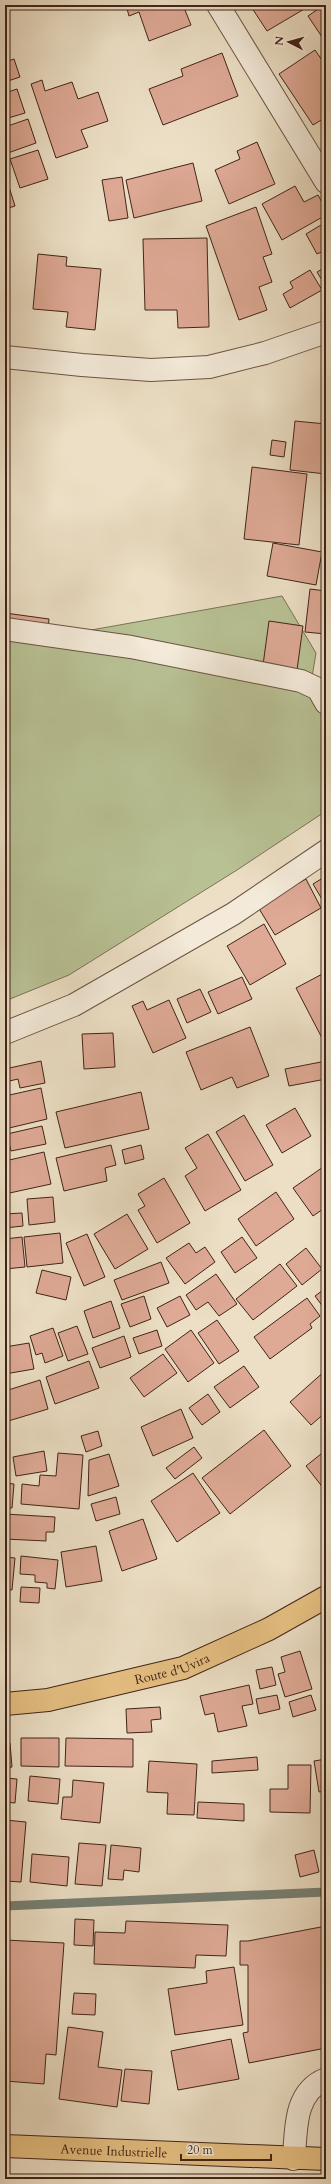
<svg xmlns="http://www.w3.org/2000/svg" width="331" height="2184" viewBox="0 0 331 2184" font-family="Cardo,serif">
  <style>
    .green { fill: #b8c194; stroke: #7c7256 }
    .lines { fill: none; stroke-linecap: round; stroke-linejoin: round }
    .stream { stroke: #768074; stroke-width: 9 }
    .building { fill: #dea995; stroke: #412418 }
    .minor-casing { stroke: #6c5343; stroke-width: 24 }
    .major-casing { stroke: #412418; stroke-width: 24 }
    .highway-casing { stroke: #412418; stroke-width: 24 }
    .minor { stroke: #f3ead9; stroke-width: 22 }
    .major { stroke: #e6c082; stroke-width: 22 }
    .highway { stroke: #e6c082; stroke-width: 22 }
    .labels { text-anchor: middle; stroke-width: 4; stroke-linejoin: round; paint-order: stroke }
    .street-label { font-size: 13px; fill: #412418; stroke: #f3ead9 }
  </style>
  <rect width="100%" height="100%" fill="#ecdfc5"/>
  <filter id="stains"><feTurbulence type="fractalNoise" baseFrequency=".005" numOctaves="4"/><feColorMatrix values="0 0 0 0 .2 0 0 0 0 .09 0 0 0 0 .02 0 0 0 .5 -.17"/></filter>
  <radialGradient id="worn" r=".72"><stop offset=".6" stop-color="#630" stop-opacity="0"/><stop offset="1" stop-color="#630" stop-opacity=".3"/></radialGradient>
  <path class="green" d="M282 596 316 653 312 677 326 683V811L237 870 69 975 5 1001V630L52 637Z"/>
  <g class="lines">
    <path class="stream" d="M5 1906 326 1892"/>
  </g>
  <path class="building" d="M126 5H183L191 25 149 41 139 12 129 16Z
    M250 5H311L267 31Z
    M324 5H326V43L308 16Z
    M315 50 326 66V117L313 125 279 74Z
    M222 53 238 96 163 125 149 89 183 76 181 69Z
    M14 59 20 77 5 82V62Z
    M42 80 45 91 72 82 78 99 98 92 108 121 81 130 88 147 56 158 31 84Z
    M17 89 25 113 5 119V93Z
    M28 119 36 143 5 154V127Z
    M257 142 275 184 229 204 215 170 240 159 237 151Z
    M38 150 48 179 20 188 10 159Z
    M193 163 202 201 134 218 126 180Z
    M5 174 15 206 5 209Z
    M122 177 128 218 109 221 102 180Z
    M295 186 304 202 318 195 326 210V215L282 240 262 204Z
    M256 207 272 254 263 257 272 282 259 287 267 310 239 320 206 226Z
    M326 222V250L317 254 306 234Z
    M207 238 209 327 178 328 177 310H145L143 239Z
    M5 241 9 242 5 282Z
    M38 254 67 257 66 266 101 269 95 330 66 327 68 312 33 309Z
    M326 267V287L317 272Z
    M310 270 322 290 290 308 283 294 293 288 290 282Z
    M295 421 326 424V474L290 470Z
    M272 440 286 442 284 457 270 455Z
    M252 467 307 474 299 545 244 539Z
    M273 543 322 552 316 585 267 576Z
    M310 589 326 591V634L305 632Z
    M5 613 49 619 48 629 5 623Z
    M269 621 303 626 297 670 263 665Z
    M326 876V906L313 884Z
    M306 879 321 908 275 935 258 907Z
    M264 924 286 964 250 985 227 946Z
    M326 972V1038L323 1040 296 988Z
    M242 977 252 999 218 1014 208 992Z
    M200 989 211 1012 187 1023 177 999Z
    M169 1000 186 1038 153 1053 132 1006 143 1001 147 1010Z
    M250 1027 269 1076 237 1088 232 1077 201 1090 186 1052Z
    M113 1033 115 1067 84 1069 82 1034Z
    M41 1061 45 1083 20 1088 18 1079 5 1082V1069Z
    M326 1061V1079L289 1086 285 1069Z
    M41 1088 47 1119 5 1129V1096Z
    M141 1092 149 1129 65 1148 56 1112Z
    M295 1108 311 1136 282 1153 266 1125Z
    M244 1115 273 1165 245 1181 216 1132Z
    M42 1126 46 1144 11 1151 7 1134Z
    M208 1134 241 1190 205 1211 185 1176 197 1168 185 1148Z
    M111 1145 116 1165 105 1168 107 1181 64 1191 56 1158Z
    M141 1145 144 1159 125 1164 122 1150Z
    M44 1152 51 1184 5 1194V1161Z
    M326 1165V1207L313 1216 293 1188Z
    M164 1178 190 1223 157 1243 138 1210 145 1206 138 1194Z
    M276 1192 294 1219 256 1246 238 1219Z
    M53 1197 55 1222 29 1225 27 1199Z
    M22 1213 23 1226 5 1228V1214Z
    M127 1214 148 1249 115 1269 94 1234Z
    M60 1233 63 1263 27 1267 24 1237Z
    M87 1234 105 1277 84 1286 66 1243Z
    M22 1237 25 1267 5 1269V1239Z
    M242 1237 257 1258 235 1273 221 1252Z
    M189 1243 196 1253 205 1247 215 1262 185 1284 166 1258Z
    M306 1248 322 1269 302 1285 286 1264Z
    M161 1262 169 1283 122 1300 114 1280Z
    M280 1264 297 1286 253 1320 236 1299Z
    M42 1270 71 1277 66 1300 36 1293Z
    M216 1274 237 1304 219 1316 208 1302 196 1310 186 1295Z
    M326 1288V1311L315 1296Z
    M144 1296 151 1319 130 1327 121 1304Z
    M180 1296 190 1315 167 1327 157 1308Z
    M307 1298 320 1316 310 1324 312 1328 270 1359 254 1337Z
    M111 1301 120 1328 93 1338 84 1311Z
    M217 1320 239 1351 219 1364 198 1333Z
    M77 1326 88 1354 68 1361 58 1333Z
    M53 1328 63 1356 45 1363 42 1353 36 1355 30 1336Z
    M157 1330 162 1346 139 1354 133 1338Z
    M191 1330 214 1363 188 1382 165 1349Z
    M124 1336 131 1357 100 1368 92 1348Z
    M29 1343 34 1369 5 1374V1347Z
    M163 1354 177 1373 144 1397 130 1378Z
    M89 1361 99 1388 55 1404 46 1377Z
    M244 1366 259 1387 230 1408 214 1387Z
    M326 1370V1412L311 1425 290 1402Z
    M40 1380 48 1409 5 1422V1391Z
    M208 1394 220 1412 202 1425 189 1408Z
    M181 1409 193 1438 153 1456 141 1427Z
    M264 1430 291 1466 230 1514 202 1478Z
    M98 1431 102 1446 86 1452 81 1436Z
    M194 1447 202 1458 175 1479 166 1468Z
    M326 1450V1487L324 1489 306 1466Z
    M44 1451 47 1471 16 1476 13 1457Z
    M58 1453 83 1455 79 1509 21 1504 22 1484 39 1486 40 1475 56 1476Z
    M109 1454 119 1486 88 1496 89 1460Z
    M193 1473 220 1513 177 1542 151 1501Z
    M5 1483 14 1484 12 1508H5Z
    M116 1497 120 1514 96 1521 91 1504Z
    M5 1514 55 1517 54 1532H46V1541L5 1539Z
    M143 1519 157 1559 122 1571 109 1531Z
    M96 1546 102 1581 66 1587 61 1552Z
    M21 1556 58 1560 55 1589 47 1588V1583L35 1582V1575L20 1574Z
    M5 1557 15 1558 12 1590 5 1589Z
    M21 1587 40 1588 39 1603 20 1602Z
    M300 1651 312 1689 285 1697 278 1674 285 1672 281 1657Z
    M272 1667 276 1685 260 1689 256 1670Z
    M249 1685 253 1704 242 1706 247 1726 218 1732 214 1713 205 1715 200 1696Z
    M277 1695 280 1709 259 1714 256 1699Z
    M311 1695 316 1710 293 1717 289 1702Z
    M160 1707 161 1719 151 1720 152 1732 127 1733 126 1709Z
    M21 1738H59V1767L21 1766Z
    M66 1738 133 1739V1767L65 1766Z
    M5 1743H10L12 1767 5 1768Z
    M257 1757 258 1770 212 1773V1761Z
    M326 1759V1791L319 1792 314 1761Z
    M149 1761 197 1764 194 1815 167 1814 168 1793 147 1792Z
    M288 1765H311L310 1813 270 1812V1789H288Z
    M30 1776 60 1779 58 1804 28 1801Z
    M5 1778 17 1779 15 1803 5 1802Z
    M73 1780 104 1783 100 1823 61 1819 63 1797H72Z
    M198 1802 244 1804V1821L197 1818Z
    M5 1820 26 1822 21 1882 5 1881Z
    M79 1843 106 1845 102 1886 75 1884Z
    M111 1845 141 1848 139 1872 124 1870 123 1880 108 1879Z
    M314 1850 319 1872 300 1877 295 1855Z
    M32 1854 69 1857 67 1886 30 1882Z
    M75 1919 94 1920 93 1946 74 1945Z
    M126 1921 228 1925 226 1956 196 1955 195 1968 94 1964 95 1932 125 1933Z
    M326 1926V2048L249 2063 243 2033 248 2032V1965H240V1941H248Z
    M5 1940 64 1943 56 2055 46 2054 44 2084 5 2081Z
    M234 1967 243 2025 175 2035 168 1989 207 1983 206 1971Z
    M74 1993 96 1994 95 2015 72 2014Z
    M68 2027 103 2032 98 2067 122 2070 117 2107 59 2099Z
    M231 2039 239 2079 178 2090 171 2051Z
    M125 2069 152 2071 149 2104 121 2101Z
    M5 2176 78 2179H5Z"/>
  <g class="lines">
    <defs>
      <path id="minor" d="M218 5 326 182
        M5 357 82 365 151 370 209 367 265 353 326 332
        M5 629 131 647 301 681 318 689 326 703
        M5 1033 74 1005 233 914 326 851
        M294 2159C296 2129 294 2092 326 2079"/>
      <g id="major">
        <path id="s1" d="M5 1704 48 1700 183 1668 269 1629 326 1597"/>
      </g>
      <g id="highway">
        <path id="s2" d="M5 2146 326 2159"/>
      </g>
    </defs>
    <use href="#minor" class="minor-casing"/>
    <use href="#major" class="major-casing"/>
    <use href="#highway" class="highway-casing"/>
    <use href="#minor" class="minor"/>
    <use href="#major" class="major"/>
    <use href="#highway" class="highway"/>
  </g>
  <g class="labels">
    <g class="street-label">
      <text dy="5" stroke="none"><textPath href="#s1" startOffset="171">Route d'Uvira</textPath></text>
      <text dy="5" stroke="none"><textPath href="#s2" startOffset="109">Avenue Industrielle</textPath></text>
    </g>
  </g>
  <rect width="331" height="2184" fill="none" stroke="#ecdfc5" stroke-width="20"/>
  <rect x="6" y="6" width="319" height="2172" fill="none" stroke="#412418" stroke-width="2"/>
  <rect x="10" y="10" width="311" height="2164" fill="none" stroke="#412418"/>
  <g transform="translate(289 42) rotate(276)" stroke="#f3ead9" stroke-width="3" paint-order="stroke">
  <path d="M0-3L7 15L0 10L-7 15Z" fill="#412418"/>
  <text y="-6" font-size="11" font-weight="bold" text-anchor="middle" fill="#412418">N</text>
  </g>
  <path d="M181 2154v6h90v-6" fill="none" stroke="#412418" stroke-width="2"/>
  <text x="187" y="2154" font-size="12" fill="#412418" stroke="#f3ead9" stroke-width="3" paint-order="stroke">20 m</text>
  <rect width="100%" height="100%" filter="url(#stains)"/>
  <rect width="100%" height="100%" fill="url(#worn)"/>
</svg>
